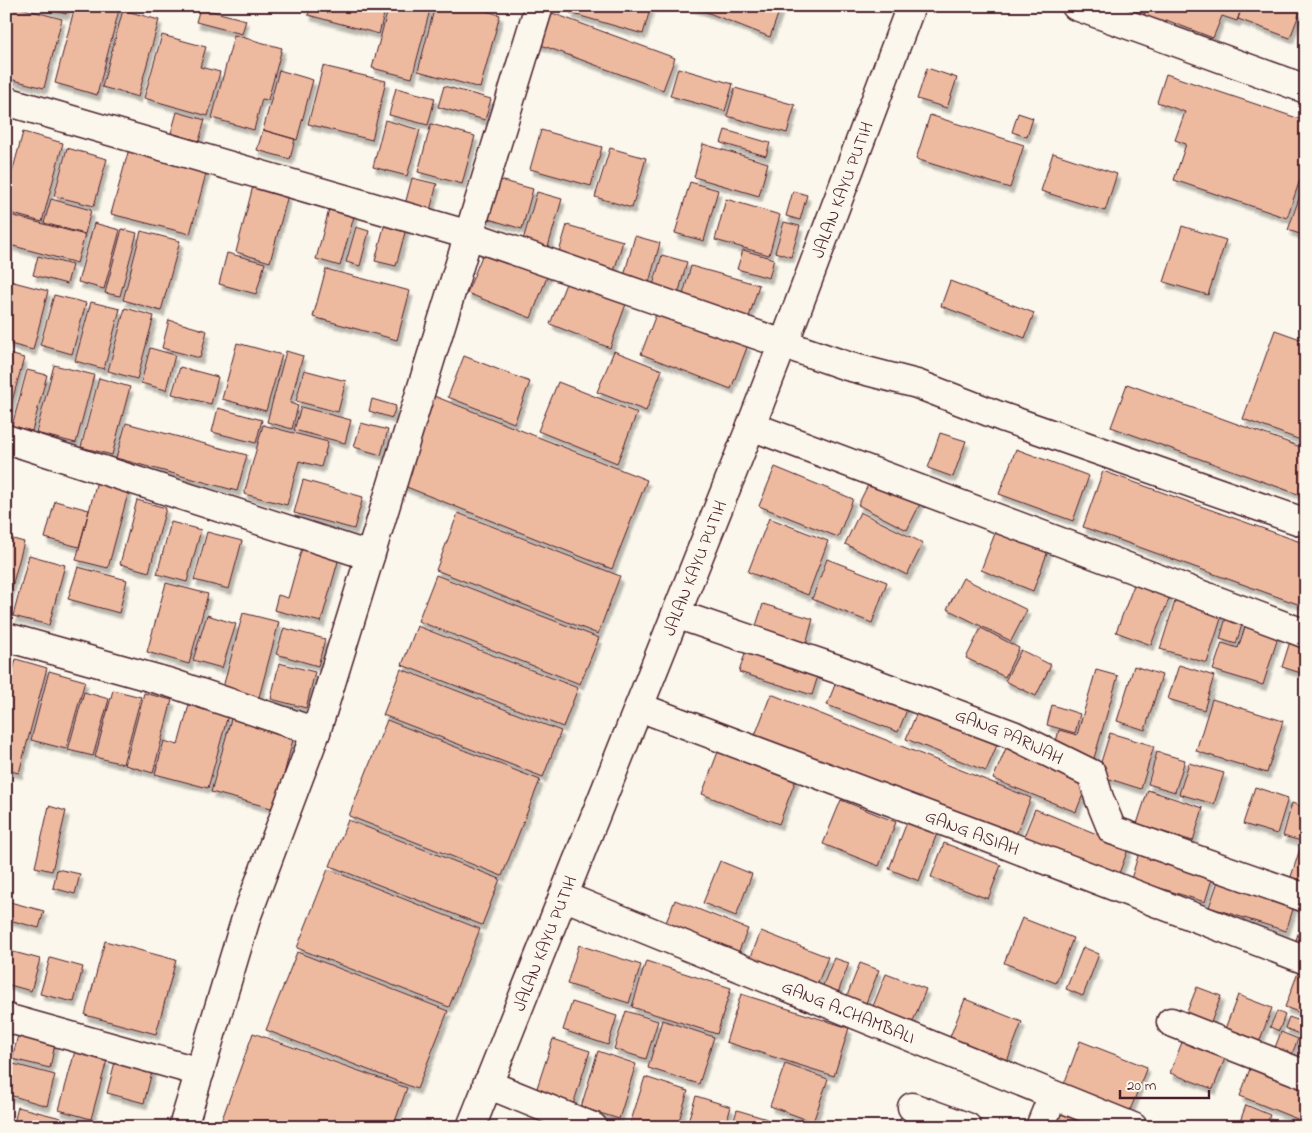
<svg xmlns="http://www.w3.org/2000/svg" width="1312" height="1133" viewBox="0 0 1312 1133" font-family="'Indie Flower',sans-serif">
  <style>
    .building { fill: #eeba9f; stroke: #4a1f2b; filter: url(#shadow) }
    .lines { fill: none; stroke-linecap: round; stroke-linejoin: round }
    .minor-casing { stroke: #4a1f2b; stroke-width: 31 }
    .minor { stroke: #fbf7ec; stroke-width: 28 }
    .labels { text-anchor: middle; stroke-width: 4; stroke-linejoin: round; paint-order: stroke }
    .street-label { font-size: 18px; fill: #4a1f2b; stroke: #fbf7ec }
  </style>
  <defs>
    <filter id="shadow"><feDropShadow dx="3" dy="5.5" stdDeviation="1" flood-color="#0004"/></filter>
  </defs>
  <rect width="100%" height="100%" fill="#fbf7ec"/>
  <filter id="ink" filterUnits="userSpaceOnUse"><feTurbulence type="fractalNoise" baseFrequency=".02" numOctaves="2"/><feDisplacementMap in="SourceGraphic" scale="10" xChannelSelector="R" yChannelSelector="G"/><feConvolveMatrix kernelMatrix="1 2 1 2 8 2 1 2 1" color-interpolation-filters="sRGB"/></filter>
  <g filter="url(#ink)">
    <path class="building" d="M6 6H13L62 19 44 88 6 78Z
      M36 6H68L66 14Z
      M75 6H120L97 95 55 83Z
      M311 6H386L379 34 308 15Z
      M389 6H431L412 78 372 68Z
      M435 6H469L500 15 480 88 418 71Z
      M572 6H651L643 34 570 13Z
      M691 6H781L770 37Z
      M1128 6H1242L1237 21 1222 16 1213 38 1166 20 1162 31 1141 23 1145 13Z
      M1242 6H1285L1300 12 1290 38 1238 19Z
      M200 8 246 20 242 34 196 22Z
      M123 10 159 20 138 97 102 87Z
      M544 10 675 58 663 90 533 42Z
      M162 35 206 47 200 67 220 72 208 116 144 98Z
      M234 35 282 48 268 100 262 99 254 130 212 118Z
      M323 66 386 81 372 140 308 124Z
      M678 68 733 84 725 111 670 96Z
      M927 68 957 78 947 108 917 99Z
      M279 70 313 80 297 140 263 130Z
      M1166 74 1306 121V162L1287 218 1174 180 1186 144 1175 140 1185 112 1157 102Z
      M444 86 491 99 485 120 438 107Z
      M396 88 435 98 428 125 389 115Z
      M735 88 795 105 787 133 727 116Z
      M177 112 205 120 199 141 171 133Z
      M1018 113 1033 118 1027 137 1012 132Z
      M930 115 1024 145 1010 188 916 159Z
      M385 120 420 130 407 176 373 167Z
      M431 124 475 136 462 184 418 172Z
      M263 130 295 139 290 159 257 150Z
      M541 130 602 147 591 186 530 169Z
      M725 130 770 143 766 156 721 143Z
      M23 132 63 143 42 222 6 212V195Z
      M703 144 768 163 759 196 694 177Z
      M67 148 107 159 94 206 54 196Z
      M610 148 646 158 632 208 595 197Z
      M129 149 207 170 190 234 111 214Z
      M1053 153 1117 174 1105 211 1041 191Z
      M412 178 437 184 428 218 403 212Z
      M493 178 533 189 522 229 482 217Z
      M1306 178V236L1288 230Z
      M690 182 718 190 704 241 675 233Z
      M253 186 288 195 270 262 236 252Z
      M793 191 807 195 800 220 786 216Z
      M537 192 562 199 548 247 523 240Z
      M51 199 91 210 85 234 44 223Z
      M726 199 780 215 769 255 715 240Z
      M330 206 355 213 340 266 316 259Z
      M6 214 85 235 77 263 6 244Z
      M386 219 407 225 396 266 375 261Z
      M784 222 800 226 791 257 775 252Z
      M94 223 120 230 104 289 78 282Z
      M567 225 623 241 613 275 557 259Z
      M1182 226 1226 240 1208 295 1164 282Z
      M356 227 369 231 360 266 346 262Z
      M122 229 137 233 120 296 105 293Z
      M141 231 180 241 161 311 123 300Z
      M635 236 660 243 647 290 622 283Z
      M486 246 549 272 531 318 467 293Z
      M743 250 774 259 769 278 737 269Z
      M227 253 265 263 256 294 219 284Z
      M662 255 687 262 676 302 650 295Z
      M38 256 72 265 67 284 33 275Z
      M691 266 759 285 749 317 682 298Z
      M326 269 410 291 397 340 313 317Z
      M6 280 48 291 33 350 6 343Z
      M567 281 626 304 610 348 550 324Z
      M950 281 1034 313 1025 338 941 306Z
      M54 295 86 303 72 354 40 345Z
      M91 302 120 309 104 369 75 361Z
      M125 308 154 316 137 379 108 371Z
      M658 309 748 345 731 389 641 354Z
      M169 320 207 331 200 358 162 348Z
      M1275 330 1306 341V442L1243 419Z
      M237 343 282 355 266 411 222 399Z
      M150 348 175 355 166 390 141 383Z
      M286 351 303 356 290 403 298 406 292 429 267 422Z
      M614 351 662 370 646 411 597 392Z
      M6 353 24 358 6 423Z
      M464 356 530 382 514 423 448 397Z
      M54 365 94 375 76 443 36 433Z
      M180 367 218 377 211 404 172 394Z
      M27 370 47 375 32 431 12 426Z
      M304 370 346 381 338 412 296 401Z
      M99 378 130 387 112 455 81 447Z
      M558 382 637 413 617 463 538 431Z
      M1127 384 1306 449V497L1111 427Z
      M434 396 647 480 612 569 399 484Z
      M372 399 396 406 392 418 369 411Z
      M301 407 351 420 345 443 294 430Z
      M218 408 262 420 256 443 212 432Z
      M126 423 247 455 237 491 116 458Z
      M361 423 388 430 381 455 354 447Z
      M263 425 328 442 321 467 299 461 287 505 244 494Z
      M940 433 966 441 953 477 928 468Z
      M1016 449 1089 476 1073 521 999 494Z
      M775 467 853 499 838 537 759 506Z
      M1103 471 1306 544V607L1083 527Z
      M873 475 922 500 907 530 858 505Z
      M98 477 130 486 108 568 76 560Z
      M303 480 363 497 354 529 294 513Z
      M137 500 166 508 149 572 120 564Z
      M55 501 89 510 79 547 45 538Z
      M860 512 923 543 907 575 845 544Z
      M458 513 620 576 598 634 436 570Z
      M769 518 828 541 808 595 748 572Z
      M171 522 201 530 187 582 157 574Z
      M999 523 1051 543 1033 591 981 570Z
      M207 532 242 541 229 589 194 580Z
      M6 537 24 542 6 609Z
      M302 548 339 558 321 622 274 610 278 595 288 598Z
      M29 555 65 565 49 625 13 616Z
      M827 559 887 582 872 623 812 599Z
      M78 567 127 580 119 613 68 599Z
      M436 575 599 638 580 684 418 621Z
      M1137 577 1172 591 1151 645 1116 632Z
      M963 578 1027 610 1011 641 947 609Z
      M166 583 208 594 189 664 147 652Z
      M1178 592 1225 606 1207 663 1160 649Z
      M763 604 813 619 805 648 754 632Z
      M1228 610 1245 615 1236 644 1220 639Z
      M243 613 279 622 258 701 222 691Z
      M207 615 236 624 222 668 193 660Z
      M1246 624 1279 634 1263 685 1213 670 1222 643 1238 648Z
      M417 626 578 688 563 727 402 665Z
      M284 628 325 639 318 666 276 654Z
      M981 628 1019 648 1005 677 966 658Z
      M1292 635 1306 639V668L1304 674 1282 667Z
      M748 644 821 666 812 695 739 672Z
      M1021 650 1051 665 1036 696 1005 681Z
      M16 659 47 668 19 773 6 770V697Z
      M279 663 315 672 306 708 271 699Z
      M1179 665 1214 676 1204 710 1168 699Z
      M1134 666 1162 675 1145 730 1117 721Z
      M401 669 561 731 543 777 383 715Z
      M1096 670 1118 676 1092 765 1053 753 1059 730 1077 735Z
      M49 671 85 681 66 749 31 740Z
      M840 672 911 700 898 732 827 705Z
      M113 690 141 697 123 764 95 757Z
      M84 692 109 699 93 756 68 750Z
      M144 693 172 700 153 773 125 765Z
      M771 694 1031 798 1013 842 754 738Z
      M1212 699 1283 721 1267 773 1196 751Z
      M189 705 228 715 208 788 155 774 164 741 178 745Z
      M1052 705 1080 714 1075 733 1047 725Z
      M917 712 997 745 986 771 906 739Z
      M232 715 295 732 275 809 211 792Z
      M387 720 540 780 502 876 349 816Z
      M1110 733 1154 746 1141 789 1097 775Z
      M1009 741 1091 774 1076 812 993 779Z
      M721 744 798 774 779 824 702 794Z
      M1157 752 1185 760 1175 792 1148 784Z
      M1189 763 1224 773 1214 804 1179 794Z
      M1255 787 1288 798 1277 834 1243 824Z
      M1148 790 1203 808 1193 841 1137 824Z
      M841 800 896 822 879 866 823 844Z
      M1292 803 1306 808 1305 842 1283 836Z
      M49 806 66 811 52 871 35 867Z
      M1035 809 1129 847 1115 884 1020 846Z
      M909 817 939 828 919 881 889 869Z
      M348 820 500 879 482 925 330 866Z
      M944 843 1001 865 988 899 931 877Z
      M1141 846 1215 869 1205 902 1131 879Z
      M1300 849 1306 851V895L1287 889Z
      M720 861 752 874 736 916 703 903Z
      M57 869 80 874 75 894 53 888Z
      M328 869 480 929 449 1007 297 948Z
      M1221 873 1297 897 1286 931 1209 907Z
      M675 900 748 929 736 958 663 930Z
      M6 901 44 911 39 928 6 919Z
      M1306 910V946L1295 943Z
      M1022 918 1073 938 1056 983 1004 963Z
      M761 931 828 957 814 993 747 967Z
      M105 941 176 960 156 1034 85 1015Z
      M579 945 641 965 629 1003 567 984Z
      M1083 947 1099 954 1083 996 1066 989Z
      M6 950 40 959 31 991 6 984Z
      M297 952 448 1011 417 1089 266 1030Z
      M50 958 83 967 74 1002 40 994Z
      M834 958 849 963 835 1001 819 995Z
      M646 961 731 988 717 1034 632 1007Z
      M1302 962 1306 964V1015L1285 1007Z
      M860 963 879 970 862 1013 843 1006Z
      M886 974 926 989 909 1031 869 1016Z
      M1197 987 1221 996 1207 1033 1182 1024Z
      M741 994 849 1028 834 1076 726 1042Z
      M1238 995 1272 1008 1255 1053 1221 1039Z
      M965 999 1022 1022 1006 1064 948 1042Z
      M572 1002 617 1016 608 1045 563 1030Z
      M626 1011 658 1021 646 1059 614 1049Z
      M1277 1011 1285 1015 1279 1031 1270 1027Z
      M1289 1017 1303 1022 1299 1034 1285 1028Z
      M662 1020 714 1037 699 1084 648 1068Z
      M19 1031 56 1039 50 1068 12 1059Z
      M1186 1032 1229 1048 1213 1089 1170 1073Z
      M1281 1032 1298 1039 1288 1064 1271 1058Z
      M253 1033 407 1088 393 1127H235L221 1122Z
      M1306 1038V1071L1295 1067Z
      M553 1039 590 1051 573 1105 535 1094Z
      M1080 1041 1147 1067 1129 1113 1063 1087Z
      M75 1051 107 1060 91 1119 59 1110Z
      M598 1051 636 1064 619 1119 581 1107Z
      M117 1054 154 1064 144 1103 107 1093Z
      M6 1062 55 1075 47 1106 6 1094Z
      M785 1064 828 1079 813 1122 770 1106Z
      M1251 1066 1306 1087V1111L1302 1121 1240 1096Z
      M645 1077 688 1091 677 1127H629Z
      M696 1096 731 1107 725 1127H686Z
      M1060 1101 1079 1109 1072 1127H1050Z
      M1246 1105 1270 1115 1266 1127H1238Z
      M18 1107 61 1118 58 1127H13Z
      M737 1110 767 1119 765 1127H732Z
      M903 1111 938 1127H898Z"/>
    <g class="lines">
      <defs>
        <g id="minor">
          <path d="M1076 6 1306 89"/>
          <path d="M6 101 469 235 847 366 917 384 1002 417 1306 523"/>
          <path d="M751 426 1306 634"/>
          <path d="M6 439 370 556"/>
          <path id="s1" d="M676 614 840 670 1013 735 1092 774 1099 798 1112 830 1306 898"/>
          <path d="M6 637 171 683 316 732"/>
          <path id="s2" d="M639 707 1004 844 1306 960"/>
          <path id="s3" d="M563 896 1133 1127"/>
          <path d="M6 1018 200 1072"/>
          <path d="M1171 1022 1306 1075"/>
          <path d="M487 1084 593 1127"/>
          <path d="M912 1107 967 1127"/>
          <path d="M183 1127 247 915 316 732 539 6"/>
          <path id="s4" d="M471 1127 751 426 783 343 788 333 911 6"/>
          <path d="M1040 1127 1053 1095"/>
        </g>
      </defs>
      <use href="#minor" class="minor-casing"/>
      <use href="#minor" class="minor"/>
    </g>
  </g>
  <g class="labels">
    <g class="street-label">
      <text dy="6" stroke="none"><textPath href="#s4" startOffset="1008">JALAN KAYU PUTIH</textPath></text>
      <text dy="6" stroke="none"><textPath href="#s4" startOffset="602">JALAN KAYU PUTIH</textPath></text>
      <text dy="6" stroke="none"><textPath href="#s1" startOffset="355">GANG PARIJAH</textPath></text>
      <text dy="6" stroke="none"><textPath href="#s2" startOffset="356">GANG ASIAH</textPath></text>
      <text dy="6" stroke="none"><textPath href="#s4" startOffset="198">JALAN KAYU PUTIH</textPath></text>
      <text dy="6" stroke="none"><textPath href="#s3" startOffset="308">GANG A.CHAMBALI</textPath></text>
    </g>
  </g>
  <rect width="1312" height="1133" fill="none" stroke="#fbf7ec" stroke-width="25"/>
  <rect x="12" y="12" width="1287" height="1108" fill="none" stroke="#4a1f2b" stroke-width="2" filter="url(#ink)"/>
  <path d="M1120 1090v8h89v-8" fill="none" stroke="#4a1f2b" stroke-width="2.5"/>
  <text x="1127" y="1090" font-size="15" fill="#4a1f2b" stroke="#fbf7ec" stroke-width="4" paint-order="stroke">20 m</text>
</svg>
